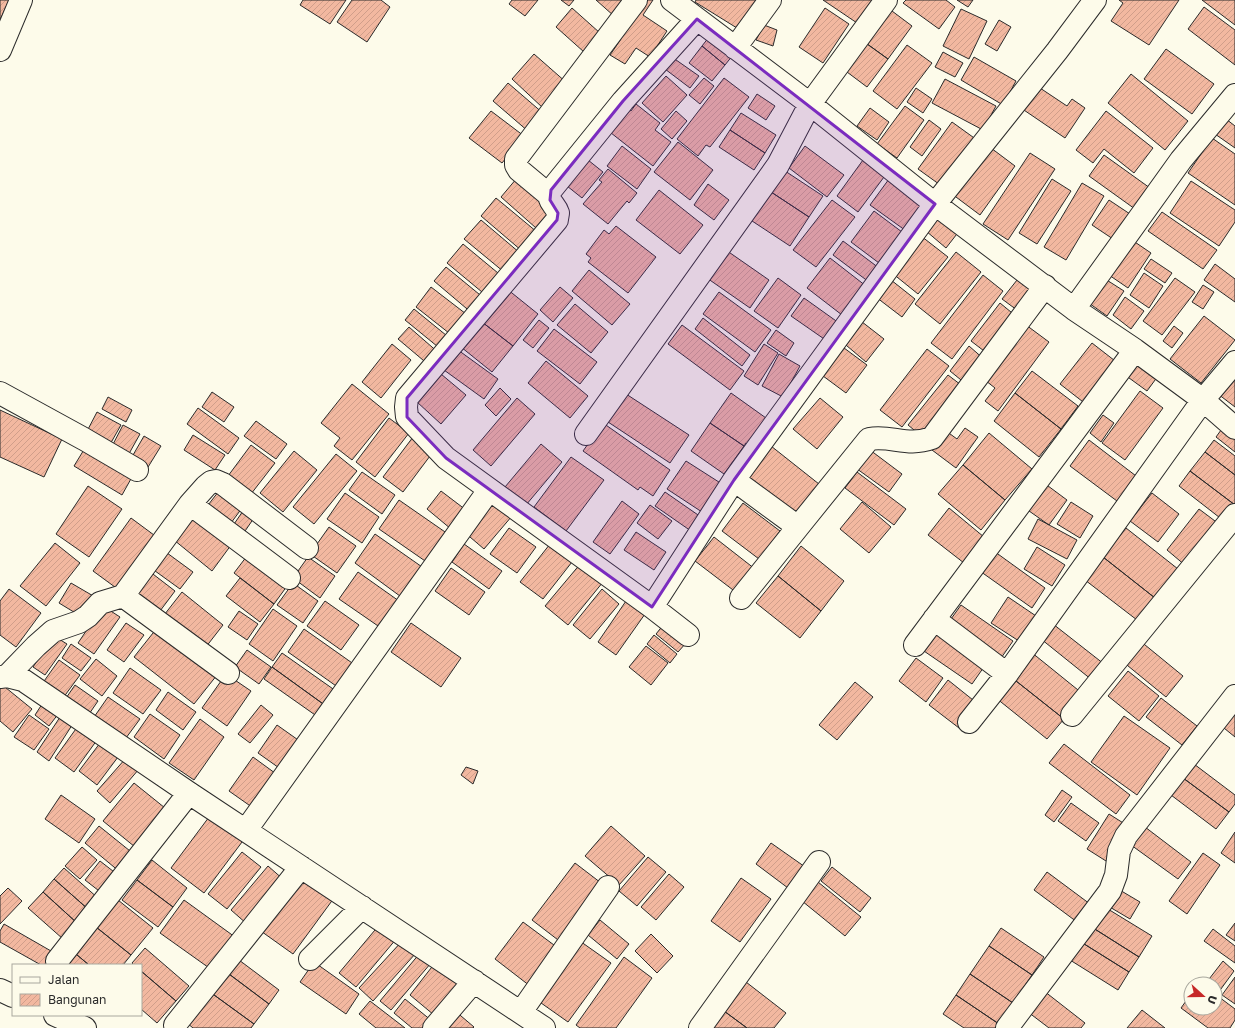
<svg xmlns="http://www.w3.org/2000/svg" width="1235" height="1028" viewBox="0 0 1235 1028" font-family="'Golos Text',sans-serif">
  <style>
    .building { fill: url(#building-hatch); stroke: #2b2b2b }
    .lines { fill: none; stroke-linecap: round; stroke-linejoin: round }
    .minor-casing { stroke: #2b2b2b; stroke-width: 24 }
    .minor { stroke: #fdfbea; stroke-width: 22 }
    .marked { fill: #7b2cbf; fill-opacity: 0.2; stroke: #7b2cbf; stroke-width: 3; stroke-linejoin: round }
  </style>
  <defs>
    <pattern id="building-hatch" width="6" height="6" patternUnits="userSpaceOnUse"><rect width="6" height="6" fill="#f2b8a0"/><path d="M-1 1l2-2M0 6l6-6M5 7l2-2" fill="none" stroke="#d09e8a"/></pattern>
  </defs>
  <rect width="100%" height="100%" fill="#fdfbea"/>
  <path class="building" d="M0 0H9L0 20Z
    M303 0H346L330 24 300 5Z
    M352 0H381L390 7 367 42 337 22Z
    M512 0H538L525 16 509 4Z
    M561 0H574L569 6Z
    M596 0H628L614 16Z
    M641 0H653L643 15 667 31 650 57 636 48 625 64 610 55 621 39 617 36Z
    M696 0H766L745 33 695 2Z
    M823 0H881L863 27Z
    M906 0H946L955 7 939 29 903 3Z
    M957 0H973L968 7Z
    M1119 0H1179L1149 45 1111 21 1123 3Z
    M1202 0H1235V25Z
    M1204 7 1235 30V65L1188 29Z
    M572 8 600 33 584 52 556 27Z
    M825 8 849 24 823 63 799 47Z
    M888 8 912 26 888 59 863 41Z
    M961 9 987 21 969 59 943 46Z
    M999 20 1011 27 997 51 985 44Z
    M764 25 777 30 773 46 756 40Z
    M709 37 733 55 725 65 702 46Z
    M863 41 888 59 867 87 843 69Z
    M907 45 932 63 897 109 873 91Z
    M702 46 725 65 712 81 689 63Z
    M1166 49 1214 84 1192 114 1144 79Z
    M943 52 963 63 955 77 935 67Z
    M534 54 567 83 543 108 512 79Z
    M669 55 699 76 690 88 661 66Z
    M974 57 1016 81 1003 105 961 80Z
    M1131 74 1188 121 1165 150 1108 103Z
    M666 76 687 95 663 122 642 103Z
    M704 78 714 86 700 104 689 95Z
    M724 78 749 97 710 147 706 145 698 156 677 139Z
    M945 79 996 106 983 130 932 103Z
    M508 83 544 114 529 132 493 101Z
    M1034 84 1067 106 1072 99 1085 108 1065 138 1018 106Z
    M916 88 932 99 923 113 907 102Z
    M757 94 775 106 766 120 748 108Z
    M636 104 660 123 655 130 671 142 653 166 606 129 624 106 631 111Z
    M905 106 924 120 897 158 877 144Z
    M870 108 889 122 877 140 857 126Z
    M491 111 524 136 502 163 469 138Z
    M676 111 687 121 672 139 661 129Z
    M1106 111 1153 148 1134 173 1104 149 1093 163 1076 150Z
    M741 113 776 135 765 153 730 130Z
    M1226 119 1235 126V148L1215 134Z
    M929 120 941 129 922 156 910 147Z
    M952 122 977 140 943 187 918 169Z
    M730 130 765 153 754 170 719 147Z
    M1212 138 1235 154V205L1188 173Z
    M678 142 713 170 690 200 654 172Z
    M987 145 1015 166 980 215 952 194Z
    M622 146 651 169 637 189 607 166Z
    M805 146 844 175 827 197 789 168Z
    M1030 153 1055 169 1008 240 983 224Z
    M1104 155 1150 188 1135 209 1089 176Z
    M583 156 603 172 582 198 562 182Z
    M863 160 884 177 858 212 837 196Z
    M779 167 823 196 809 217 765 188Z
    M608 169 637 193 629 203 627 201 608 224 583 204 602 182 599 180Z
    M517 178 552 209 536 228 501 197Z
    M889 179 928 207 909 233 870 205Z
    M1052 179 1071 191 1037 244 1019 233Z
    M1191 181 1235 210V222L1219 246 1170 213Z
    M1082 183 1104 196 1066 260 1044 247Z
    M708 184 729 200 714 220 694 205Z
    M765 188 809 217 790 246 746 217Z
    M659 190 703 225 680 254 636 220Z
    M496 198 537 232 522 251 481 216Z
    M832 200 855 217 816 267 793 250Z
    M1109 200 1133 216 1116 241 1092 225Z
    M874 211 906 235 883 266 851 242Z
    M1162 212 1217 250 1203 269 1148 231Z
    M940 214 960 230 946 248 926 231Z
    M481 220 520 253 504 272 464 239Z
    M616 226 656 257 628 293 588 262 591 258 586 254 604 230 609 234Z
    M921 236 948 257 918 294 892 273Z
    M1129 238 1151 253 1128 288 1106 273Z
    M843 241 879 268 869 282 833 255Z
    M463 244 504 278 488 297 447 263Z
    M723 248 769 280 750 308 704 276Z
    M956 252 981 272 940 324 915 304Z
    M830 258 866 286 842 315 807 288Z
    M1151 259 1172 273 1165 283 1144 269Z
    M1215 264 1235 279V302L1204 280Z
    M446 267 485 299 473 314 434 281Z
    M589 270 630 304 612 325 572 291Z
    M1144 273 1163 286 1149 308 1130 295Z
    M983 275 1003 291 952 359 931 343Z
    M1021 275 1039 289 1021 313 1002 299Z
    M886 276 915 299 902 317 872 294Z
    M1102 277 1124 291 1107 316 1086 301Z
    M778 278 801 295 778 328 754 311Z
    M1175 278 1195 292 1162 335 1143 321Z
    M1203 285 1214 292 1203 309 1192 302Z
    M431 287 470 317 454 337 416 307Z
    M560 287 573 298 553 322 540 310Z
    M507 289 538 314 513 346 482 322Z
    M719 292 771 330 755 352 703 314Z
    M1125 297 1144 311 1131 329 1113 315Z
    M804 298 839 323 827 341 791 316Z
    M1000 303 1017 317 988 354 971 341Z
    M575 304 608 332 591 353 557 325Z
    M414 309 452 340 443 351 405 320Z
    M1204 316 1235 340 1201 383 1170 359Z
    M703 318 750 355 742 366 695 329Z
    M857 318 884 339 866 362 840 340Z
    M539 320 549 328 533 348 523 340Z
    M482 322 513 346 492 372 461 347Z
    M1022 322 1049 342 998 411 985 401 995 388 981 377Z
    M682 325 744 371 730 390 668 344Z
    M1174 326 1183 333 1172 348 1163 341Z
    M409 327 440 354 430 366 398 339Z
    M554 329 597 362 580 384 537 351Z
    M776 330 794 343 786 356 767 343Z
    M1092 343 1119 364 1087 405 1060 384Z
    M392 344 411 360 381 398 362 382Z
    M764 344 778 353 758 385 744 376Z
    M840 345 867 365 846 393 819 373Z
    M969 346 985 360 966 384 950 371Z
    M927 349 949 366 902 427 880 410Z
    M458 350 498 379 484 399 444 370Z
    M779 354 800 366 783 397 762 386Z
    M1136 360 1158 376 1147 391 1125 375Z
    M546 361 588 396 570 418 528 383Z
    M1032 371 1078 406 1061 429 1015 393Z
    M1235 371V407L1218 394Z
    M441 374 466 395 441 424 417 402Z
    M948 375 965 388 925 439 908 425Z
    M352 384 389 414 352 460 334 446 340 438 321 423Z
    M500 388 511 399 496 416 485 405Z
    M1140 391 1163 408 1125 460 1102 443Z
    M212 392 234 407 224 422 202 407Z
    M623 392 689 435 670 463 605 420Z
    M731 393 773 423 755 449 746 443 744 446 710 423Z
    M1015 393 1061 429 1039 457 994 421Z
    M108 397 132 410 126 422 102 409Z
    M517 398 535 414 491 466 473 450Z
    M820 398 843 417 817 449 793 429Z
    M198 408 239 438 228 454 187 424Z
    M0 410 62 439 44 477 0 457Z
    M97 412 121 425 108 448 85 435Z
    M1103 415 1114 423 1101 442 1090 433Z
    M389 418 409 433 375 477 356 462Z
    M256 421 287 444 276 459 244 436Z
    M603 423 670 470 653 496 640 487 638 490 583 451Z
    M710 423 744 446 724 474 691 451Z
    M123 425 140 434 126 459 110 450Z
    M1224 426 1235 435V452L1216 437Z
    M942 428 957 439 965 428 978 437 956 468 928 447Z
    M989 433 1032 469 1005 500 963 465Z
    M193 435 225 455 215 470 184 450Z
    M144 436 161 446 145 472 129 462Z
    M413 437 433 452 403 492 383 477Z
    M1089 440 1140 479 1121 504 1070 466Z
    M1214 440 1235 456V475L1205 452Z
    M541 444 562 462 526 505 505 487Z
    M251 445 275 463 251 494 228 476Z
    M771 446 824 488 799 519 746 477Z
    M866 447 902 474 889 492 853 466Z
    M85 448 132 477 122 495 74 466Z
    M294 451 317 470 283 512 260 493Z
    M1205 452 1235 475V505L1190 471Z
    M336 454 357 471 314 524 293 507Z
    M571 457 604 480 566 531 534 507Z
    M686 461 722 484 702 512 667 489Z
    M963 465 1005 500 981 530 938 494Z
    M1190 471 1235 505 1224 521 1179 486Z
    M362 472 395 495 382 514 349 490Z
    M857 472 906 509 894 525 845 488Z
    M1040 480 1067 500 1049 525 1022 506Z
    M88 486 122 509 89 557 56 534Z
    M222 487 245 504 228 527 205 509Z
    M441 491 466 510 451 529 427 509Z
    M665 492 701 517 691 531 655 506Z
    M345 493 379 517 362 543 327 519Z
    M1152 493 1179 514 1158 542 1130 521Z
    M491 499 512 516 484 549 463 531Z
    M399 500 448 534 428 563 379 529Z
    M622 501 639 514 610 554 593 542Z
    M862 502 891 527 869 553 840 529Z
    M1071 502 1093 516 1080 538 1057 524Z
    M743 503 780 531 759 559 722 531Z
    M650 505 672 521 658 539 637 523Z
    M245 508 256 515 243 534 232 527Z
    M949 508 984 537 964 563 928 535Z
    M1199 509 1219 524 1186 566 1167 550Z
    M196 511 234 541 212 571 174 540Z
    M131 518 158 538 119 590 93 571Z
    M1038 519 1077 540 1067 559 1028 539Z
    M329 527 356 546 337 573 310 554Z
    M509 528 536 547 517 573 490 554Z
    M1126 528 1178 569 1155 598 1103 557Z
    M636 532 666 552 654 570 624 550Z
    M375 534 425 569 404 599 355 563Z
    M714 537 755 569 737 593 695 561Z
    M55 543 80 563 46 606 20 586Z
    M464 544 502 571 489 589 452 562Z
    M550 544 572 562 543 599 520 582Z
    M801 546 844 581 821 611 778 576Z
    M1037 547 1065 565 1052 586 1024 569Z
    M991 549 1045 588 1032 608 977 569Z
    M163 550 193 572 180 589 151 568Z
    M250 552 290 582 274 604 234 573Z
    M308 557 335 576 320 598 293 578Z
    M1103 557 1155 598 1137 620 1085 580Z
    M581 563 603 582 568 625 545 606Z
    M451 568 485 592 469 615 435 591Z
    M149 571 175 591 157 615 131 594Z
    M358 572 399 601 381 628 339 599Z
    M778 576 821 611 800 638 756 603Z
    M240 578 274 604 260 622 226 596Z
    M71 583 95 597 82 617 59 603Z
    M293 583 318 601 303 623 277 605Z
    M9 589 41 613 16 647 0 635V601Z
    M602 589 619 604 590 639 573 625Z
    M182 592 223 625 202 652 161 619Z
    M1008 597 1039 618 1022 643 991 623Z
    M325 601 359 625 341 650 307 626Z
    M626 601 645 614 616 655 598 642Z
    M961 605 1013 641 999 661 946 626Z
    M103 606 120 617 94 654 78 643Z
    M273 609 297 626 273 661 249 644Z
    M239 611 258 624 247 640 228 627Z
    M126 623 144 635 124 662 107 650Z
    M411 623 461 658 441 687 391 652Z
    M664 624 686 643 678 652 656 634Z
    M1053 624 1104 664 1092 680 1041 639Z
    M157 628 217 675 194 704 134 657Z
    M936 628 986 664 972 684 921 649Z
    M304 629 355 665 339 688 288 652Z
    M654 635 677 654 670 663 647 644Z
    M54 636 67 644 45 675 33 667Z
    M1139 640 1183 676 1166 697 1122 661Z
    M71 644 91 658 81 671 62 658Z
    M646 646 668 663 651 685 629 667Z
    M247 650 271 667 259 684 235 667Z
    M1031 652 1083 694 1064 719 1011 677Z
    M282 653 336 691 326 706 272 667Z
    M916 658 943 678 926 702 899 681Z
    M96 659 117 676 102 696 80 679Z
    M59 660 80 675 63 698 42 684Z
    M272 667 326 706 318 717 264 679Z
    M130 668 161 690 143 714 113 693Z
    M1128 671 1159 696 1139 721 1108 696Z
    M226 674 251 691 227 726 202 708Z
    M1011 677 1064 719 1047 739 996 698Z
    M948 680 978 704 959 728 929 705Z
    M855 682 873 697 837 740 819 725Z
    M0 683 32 709 13 732 0 721Z
    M75 685 98 701 87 717 64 701Z
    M168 692 196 712 183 730 156 710Z
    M108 697 140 719 123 742 92 720Z
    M46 698 62 709 49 726 35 715Z
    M1161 698 1197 726 1182 745 1146 717Z
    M261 705 273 715 250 743 238 734Z
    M64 711 76 719 49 761 37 752Z
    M1235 712V737L1219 724Z
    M150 714 180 735 164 759 134 737Z
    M29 715 49 729 34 750 14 737Z
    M1124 716 1170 748 1137 795 1091 762Z
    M200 719 224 737 194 780 169 763Z
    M277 725 301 742 282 770 258 753Z
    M78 726 97 740 74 772 55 758Z
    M103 739 121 753 97 785 79 771Z
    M1064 744 1130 795 1116 814 1049 763Z
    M253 757 279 776 256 810 229 791Z
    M126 758 139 769 110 803 97 791Z
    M1190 761 1235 795V804L1229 812 1179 775Z
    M466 767 478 771 473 784 461 775Z
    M1179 775 1229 812 1216 829 1167 792Z
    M134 783 170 812 140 851 103 821Z
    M1062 790 1072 797 1054 822 1045 815Z
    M61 795 95 819 79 843 45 819Z
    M1071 803 1099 823 1086 841 1058 821Z
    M212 813 245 838 204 893 171 868Z
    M1109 814 1128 826 1106 861 1087 849Z
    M99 826 135 855 120 872 85 843Z
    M611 826 645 856 619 885 585 856Z
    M1145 827 1191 862 1178 879 1131 845Z
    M1235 832V863L1221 853Z
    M771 843 808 869 792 891 756 864Z
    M82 847 97 860 80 879 65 866Z
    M242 852 261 867 227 909 208 894Z
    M1203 853 1220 865 1187 914 1169 901Z
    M648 857 666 872 637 906 619 891Z
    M152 860 187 888 173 907 137 880Z
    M100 861 118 875 103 894 85 880Z
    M575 863 605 886 562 943 532 920Z
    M268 866 284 880 247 924 231 910Z
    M832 867 871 898 860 912 821 881Z
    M64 868 99 899 89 910 54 879Z
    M1047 872 1090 904 1077 922 1034 890Z
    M300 873 334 898 293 954 258 929Z
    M669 874 684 887 656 920 641 907Z
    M741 878 771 899 740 942 711 921Z
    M54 879 89 910 77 923 43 892Z
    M137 880 173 907 158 927 122 900Z
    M818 882 861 917 845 936 802 901Z
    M8 888 22 901 0 924V896Z
    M1118 889 1140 902 1130 919 1108 906Z
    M43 892 77 923 63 939 28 908Z
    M113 896 153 928 131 955 91 923Z
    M184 900 235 937 212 970 160 933Z
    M1103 906 1152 936 1139 957 1090 926Z
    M600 920 629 944 617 959 588 935Z
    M523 922 558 948 530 986 495 959Z
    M91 923 131 955 123 965H89L70 949Z
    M1235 923V941L1226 935Z
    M4 924 58 955 52 965H41L0 942V931Z
    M380 924 397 938 356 987 339 973Z
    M1090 926 1139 957 1129 972 1081 942Z
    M1001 928 1044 957 1032 975 989 946Z
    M1213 929 1235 946V963L1204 941Z
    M651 934 673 956 657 973 635 951Z
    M577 939 611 963 568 1022 534 998Z
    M403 940 416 953 373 1001 359 988Z
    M1081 942 1129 972 1118 990 1070 960Z
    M989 946 1032 975 1013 1003 970 974Z
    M145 948 189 986 176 1001 141 971V965H134L132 963Z
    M70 949 89 965H57Z
    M420 953 431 963 391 1010 380 1001Z
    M235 957 279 990 269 1004 225 971Z
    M624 957 652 978 616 1028H580L576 1025Z
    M1223 961 1234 971 1218 993 1215 990V984L1206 983Z
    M314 962 359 994 346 1014 300 982Z
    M435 963 460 983 434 1015 410 995Z
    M141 971 176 1001 157 1023 141 1009Z
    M225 971 269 1004 254 1024 210 992Z
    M970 974 1013 1003 999 1024 956 995Z
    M1235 977V1004L1222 995Z
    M746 982 786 1013 774 1028H747L724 1011Z
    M1044 991 1085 1023 1081 1028H1049L1028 1012Z
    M210 992 254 1024 251 1028H193L187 1023Z
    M1191 994V1008H1215V994L1235 1009V1020L1230 1028H1208L1181 1008Z
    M956 995 999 1024 996 1028H964L943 1014Z
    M405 999 432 1021 426 1028H412L394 1013Z
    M370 1001 405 1028H376L359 1014Z
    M454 1010 474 1027 473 1028H440Z
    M1142 1010 1165 1028H1127Z
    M724 1011 747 1028H711Z"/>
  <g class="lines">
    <defs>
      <path id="minor" d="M672 0 810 104 935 204 1074 309 1135 350 1203 400 1235 428
        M735 48 770 0
        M0 50 21 0
        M549 195 519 170 516 165V159L636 0
        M1074 309 1181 160 1235 95
        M0 393 84 439 137 470
        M586 434 778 165 810 104 886 0
        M734 480 798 527 741 598
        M190 504 289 578
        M798 527 869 439C892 435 907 447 932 438L1045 286
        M123 596 228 673
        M652 607 734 480 935 204 1057 51 1095 0
        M934 619 1007 674
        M688 635 652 607 446 458 407 417 406 407 407 398 557 220C557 217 558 215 558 213 555 203 546 202 551 190L623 101 697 19
        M915 645 1135 350
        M7 676 36 646 53 631 79 622 88 616 100 603 123 596 190 504 206 486 211 482 216 481 223 484 307 548
        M0 677 7 676 23 680 189 793 544 1028
        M1072 715 1235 515
        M969 722 1007 674 1203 400 1235 362
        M246 830 489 490
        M310 959 362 907
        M57 961 189 793
        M0 990 13 996
        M521 1012 608 887
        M55 1015 85 1028
        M175 1025 301 867
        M434 1028 474 981
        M700 1028 819 862
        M1007 1028 1110 891 1116 875 1119 851 1126 836 1235 696"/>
    </defs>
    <use href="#minor" class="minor-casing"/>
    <use href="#minor" class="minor"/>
  </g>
  <path class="marked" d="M697 19 935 204 734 480 652 607 446 458 407 417V398L557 220 558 213 550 200 551 190 623 101Z"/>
  <rect x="12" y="964" width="130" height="52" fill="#fdfbea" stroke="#a9a89e"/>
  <rect x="20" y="977" width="20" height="6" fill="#fdfbea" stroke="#a9a89e"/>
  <text x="48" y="984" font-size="12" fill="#2b2b2b">Jalan</text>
  <rect x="20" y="994" width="20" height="12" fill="url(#building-hatch)" stroke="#a9a89e"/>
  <text x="48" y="1004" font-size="12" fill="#2b2b2b">Bangunan</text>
  <g transform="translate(1203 996) rotate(111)"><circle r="19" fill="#fdfbea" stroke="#a9a89e"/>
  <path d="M0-3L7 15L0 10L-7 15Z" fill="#c62828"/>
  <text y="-6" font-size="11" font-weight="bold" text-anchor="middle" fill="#2b2b2b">U</text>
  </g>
</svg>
